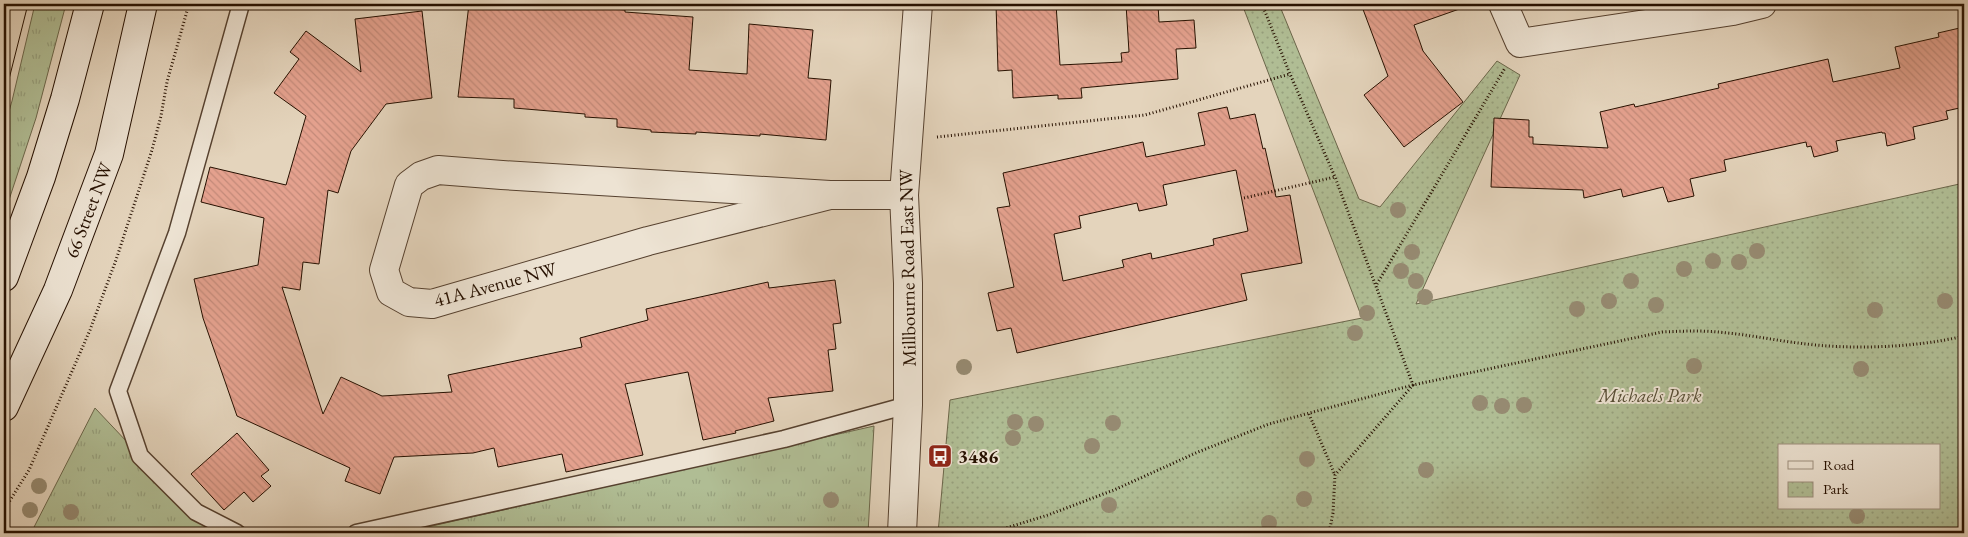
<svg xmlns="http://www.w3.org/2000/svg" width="1968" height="537" viewBox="0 0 1968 537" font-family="'EB Garamond',serif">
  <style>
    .grass { fill: url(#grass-tufts); stroke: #6b664a }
    .park { fill: url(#park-dots); stroke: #6b664a; fill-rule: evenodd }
    .building { fill: url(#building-back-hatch); stroke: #261000; fill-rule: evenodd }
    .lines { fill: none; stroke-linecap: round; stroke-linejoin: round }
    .service-casing { stroke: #56412f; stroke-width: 19 }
    .minor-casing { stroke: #56412f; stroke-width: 30 }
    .tertiary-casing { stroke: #56412f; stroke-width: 30 }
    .secondary-casing { stroke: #261000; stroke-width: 30 }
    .path { stroke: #261000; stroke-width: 3; stroke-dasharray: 1 2.5; stroke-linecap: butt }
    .service { stroke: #ede3d3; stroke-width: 16 }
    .minor { stroke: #ede3d3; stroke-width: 28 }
    .tertiary { stroke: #ede3d3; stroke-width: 28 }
    .secondary { stroke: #ede3d3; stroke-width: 28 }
    .tram { stroke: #261000; stroke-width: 1 }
    .tree { fill: #968a71 }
    .labels { text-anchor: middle; stroke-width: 4; stroke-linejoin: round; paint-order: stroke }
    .street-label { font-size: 19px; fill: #261000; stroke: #ede3d3 }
    .park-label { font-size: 19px; font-style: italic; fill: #564d34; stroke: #ede3d3 }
    .poi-label { font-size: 19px; font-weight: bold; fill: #261000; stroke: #ede3d3; text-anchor: start }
  </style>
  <defs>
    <pattern id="grass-tufts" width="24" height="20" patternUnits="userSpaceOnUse" patternTransform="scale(1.25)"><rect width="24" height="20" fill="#b0bd94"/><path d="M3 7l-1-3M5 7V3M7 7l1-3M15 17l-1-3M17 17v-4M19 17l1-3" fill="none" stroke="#97a17e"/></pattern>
    <pattern id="park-dots" width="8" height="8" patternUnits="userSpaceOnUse" patternTransform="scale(1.25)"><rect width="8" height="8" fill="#b0bd94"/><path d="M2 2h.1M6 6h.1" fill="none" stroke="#97a17e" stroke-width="1.8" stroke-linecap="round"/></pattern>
    <pattern id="building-back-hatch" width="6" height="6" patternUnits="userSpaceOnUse" patternTransform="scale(1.25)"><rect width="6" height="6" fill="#e4a18e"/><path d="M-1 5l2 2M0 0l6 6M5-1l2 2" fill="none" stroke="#c38a79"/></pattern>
  </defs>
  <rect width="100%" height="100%" fill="#e4d4bc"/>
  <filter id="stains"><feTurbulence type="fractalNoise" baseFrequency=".004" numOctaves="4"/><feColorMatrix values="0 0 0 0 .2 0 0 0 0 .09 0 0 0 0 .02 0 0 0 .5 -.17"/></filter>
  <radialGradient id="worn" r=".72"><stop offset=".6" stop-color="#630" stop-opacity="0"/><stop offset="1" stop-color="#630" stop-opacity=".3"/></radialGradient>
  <path class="grass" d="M35 4H66L36 118 4 215V128L12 101Z
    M95 408 213 533H31Z
    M874 426 868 533H401Z"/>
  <path class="park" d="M1242 4H1279L1359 199 1380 207 1497 61 1520 75 1416 304 1964 183V533H938L950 400 1362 318ZM1779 446H1939V508H1779Z"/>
  <path class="building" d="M469 4H527L588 7 625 10V12L693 17 689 70 747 74 749 24 813 30 808 78 831 80 826 140 760 134V136L696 132V134L651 132V130L617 127V119L585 117V114L514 108V99L458 97Z
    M996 4H1056L1060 65 1122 62 1121 53 1129 52 1126 4H1158L1159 22 1194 20 1196 48 1176 49 1178 79 1081 88 1082 98 1058 99V95L1013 98 1012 70 998 71Z
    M1361 4H1464L1465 7 1414 25 1423 51 1463 102 1404 147 1364 95 1388 76Z
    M422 11 432 98 386 104 351 151 338 193 328 190 319 264 303 262 300 290 282 287 323 414 341 377 382 396 452 392 448 375 582 347 580 338 648 320 646 309 768 282 769 288 835 280 841 323 833 324 836 349 828 350 833 391 768 398 774 421 735 431 736 433 703 440 688 372 625 384 643 455 566 472 562 454 498 467 494 448 473 453 394 457 380 494 345 481 350 468 237 416 203 318 194 279 258 265 264 218 201 202 210 167 286 185 306 116 274 93 299 59 290 52 306 31 361 72 355 19Z
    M1964 27V107L1946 111 1948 119 1913 127 1915 139 1887 146 1885 133H1882V132L1836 141 1838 151 1814 157 1811 146 1807 147 1806 142 1724 160 1726 171 1690 179 1694 196 1668 202 1663 187 1623 197 1621 189 1584 198 1583 190 1491 187 1494 118 1529 120V137H1533V144L1608 148 1600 112 1634 104 1635 107 1719 88 1718 84 1828 59 1833 82 1900 68 1895 47 1939 37 1938 33Z
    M1227 107 1230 119 1255 114 1263 149 1265 148 1276 197 1290 195 1302 263 1241 274 1247 300 1017 353 1011 328 997 331 988 293 1014 287 997 208 1010 206 1003 173 1143 142 1146 157 1205 145 1198 113ZM1236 170 1248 231 1213 239 1214 245 1152 259 1151 253 1122 260 1124 267 1063 281 1054 234 1081 228 1079 216 1137 203 1139 211 1167 205 1163 185Z
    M237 433 269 470 261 476 271 486 253 502 244 492 224 510 191 474Z"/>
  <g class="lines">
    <defs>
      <path id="service" d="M237 533 196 512 140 456 118 391 177 233 241 4
        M356 533 784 439 908 405"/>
      <path id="minor" d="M1503 4 1520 43 1733 11 1762 4
        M830 195 648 241 432 304 409 302 391 292 384 270 409 185 421 176 438 170 502 175 830 195H904"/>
      <path id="tertiary" d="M902 533 908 405V283L904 195 918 4"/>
      <path id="secondary" d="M4 277 41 177 65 99 90 4
        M4 407 58 290 109 154 143 4"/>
    </defs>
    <use href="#service" class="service-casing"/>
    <use href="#minor" class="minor-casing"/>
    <use href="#tertiary" class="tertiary-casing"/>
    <use href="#secondary" class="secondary-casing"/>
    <path class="path" d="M1262 4 1290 74 1335 177 1413 385 1335 475 1333 513 1329 533
      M937 137 1145 115 1290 74
      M1244 198 1335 177
      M1377 284 1505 68
      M1309 414 1335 475
      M4 510 29 470 90 330 116 260 152 150 161 116 167 82 189 4
      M990 533 1048 515 1114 490 1198 452 1269 424 1413 385 1662 332C1684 331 1705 330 1727 333 1750 335 1774 340 1798 343 1848 350 1915 348 1964 336"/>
    <use href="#service" class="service"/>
    <use href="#minor" class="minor"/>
    <use href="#tertiary" class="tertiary"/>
    <use href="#secondary" class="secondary"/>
    <path class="tram" d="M4 16 7 4
      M4 99 28 4"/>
  </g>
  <g class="tree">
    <circle cx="1398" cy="210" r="8"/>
    <circle cx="1757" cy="251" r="8"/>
    <circle cx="1412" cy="252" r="8"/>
    <circle cx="1713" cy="261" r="8"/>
    <circle cx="1739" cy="262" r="8"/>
    <circle cx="1684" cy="269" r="8"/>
    <circle cx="1401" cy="271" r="8"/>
    <circle cx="1416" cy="281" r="8"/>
    <circle cx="1631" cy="281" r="8"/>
    <circle cx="1425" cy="297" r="8"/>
    <circle cx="1609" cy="301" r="8"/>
    <circle cx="1945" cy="301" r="8"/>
    <circle cx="1656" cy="305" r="8"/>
    <circle cx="1577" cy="309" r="8"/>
    <circle cx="1875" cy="310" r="8"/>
    <circle cx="1367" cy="313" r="8"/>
    <circle cx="1355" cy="333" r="8"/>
    <circle cx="1694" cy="366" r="8"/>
    <circle cx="964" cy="367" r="8"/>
    <circle cx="1861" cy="369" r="8"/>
    <circle cx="1480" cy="403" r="8"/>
    <circle cx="1524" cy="405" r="8"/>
    <circle cx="1502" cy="406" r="8"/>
    <circle cx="1015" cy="422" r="8"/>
    <circle cx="1113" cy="423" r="8"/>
    <circle cx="1036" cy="424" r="8"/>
    <circle cx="1013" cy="438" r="8"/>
    <circle cx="1092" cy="446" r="8"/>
    <circle cx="1307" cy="459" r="8"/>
    <circle cx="1426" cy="470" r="8"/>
    <circle cx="39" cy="486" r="8"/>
    <circle cx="1304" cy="499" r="8"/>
    <circle cx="831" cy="500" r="8"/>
    <circle cx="1109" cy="505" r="8"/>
    <circle cx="30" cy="510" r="8"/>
    <circle cx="71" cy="512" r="8"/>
    <circle cx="1857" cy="516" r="8"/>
    <circle cx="1269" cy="523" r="8"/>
  </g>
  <defs>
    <symbol id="bus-square" viewBox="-11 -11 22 22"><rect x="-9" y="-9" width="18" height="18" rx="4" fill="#8f2418" stroke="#ede3d3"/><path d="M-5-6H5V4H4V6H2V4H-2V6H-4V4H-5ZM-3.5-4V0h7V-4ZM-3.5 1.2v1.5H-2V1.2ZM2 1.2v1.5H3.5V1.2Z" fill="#fff"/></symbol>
  </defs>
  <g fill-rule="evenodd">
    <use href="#bus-square" x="926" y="442" width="28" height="28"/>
  </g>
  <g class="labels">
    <g class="street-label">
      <text transform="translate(88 210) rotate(-69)" y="7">66 Street NW</text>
      <text transform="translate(907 268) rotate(-91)" y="7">Millbourne Road East NW</text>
      <text transform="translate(495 284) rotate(-15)" y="7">41A Avenue NW</text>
    </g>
    <g class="park-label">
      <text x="1650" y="402">Michaels Park</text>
    </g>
    <g class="poi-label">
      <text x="958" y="463">3486</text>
    </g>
  </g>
  <rect width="1968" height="537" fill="none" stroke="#e4d4bc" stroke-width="20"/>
  <rect x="5" y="5" width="1958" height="527" fill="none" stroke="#261000" stroke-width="2.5"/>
  <rect x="10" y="10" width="1948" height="517" fill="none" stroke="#261000"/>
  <rect x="1778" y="444" width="162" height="65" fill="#ede3d3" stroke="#9d8f7f"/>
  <rect x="1788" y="461" width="25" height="8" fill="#ede3d3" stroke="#9d8f7f"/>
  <text x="1823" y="470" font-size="15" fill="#261000">Road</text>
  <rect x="1788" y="482" width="25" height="15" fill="url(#park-dots)" stroke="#9d8f7f"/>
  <text x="1823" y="494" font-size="15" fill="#261000">Park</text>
  <rect width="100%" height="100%" filter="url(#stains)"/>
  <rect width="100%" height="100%" fill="url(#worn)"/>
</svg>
